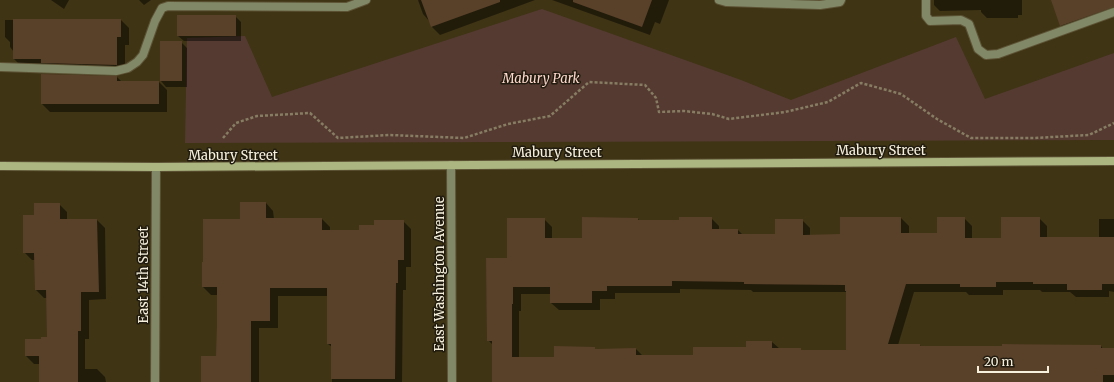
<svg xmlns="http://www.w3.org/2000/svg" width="1114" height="382" viewBox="0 0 1114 382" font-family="Merriweather,serif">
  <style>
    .green { fill: #553a32 }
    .shadow { fill: #0007; fill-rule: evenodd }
    .building { fill: #594029; fill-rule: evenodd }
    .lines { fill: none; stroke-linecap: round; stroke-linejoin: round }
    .lane-casing { stroke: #5c5234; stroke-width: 10 }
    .street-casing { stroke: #5c5234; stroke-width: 10 }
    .secondary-casing { stroke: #5c5234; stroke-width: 10 }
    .path { stroke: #867d62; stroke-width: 2.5; stroke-dasharray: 3 2; stroke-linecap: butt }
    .lane { stroke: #818867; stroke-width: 8 }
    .street { stroke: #818867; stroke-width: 8 }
    .secondary { stroke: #acb681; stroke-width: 8 }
    .labels { text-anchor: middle; stroke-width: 3; stroke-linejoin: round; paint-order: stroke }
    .park-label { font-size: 13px; font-style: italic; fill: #fed7cc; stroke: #211c0f }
    .street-label { font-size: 13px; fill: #f6f0dd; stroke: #211c0f }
  </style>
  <rect width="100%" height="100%" fill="#3f3414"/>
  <path class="green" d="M542 9 741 80 791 100 956 37 985 99 1114 53V140L185 143 187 38 245 36 272 97Z"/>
  <path class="shadow" d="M51 0H69L64 9Z
    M139 0H151L144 5Z
    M418 0H535L440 35 432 27 430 22 423 14Z
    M552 0H669L660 24 655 22 650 35Z
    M730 0H831V3Z
    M934 0H1023H1022V15H1018V18H987L981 12V10L940 11 934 5Z
    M1052 0H1114V14L1067 31 1061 25Z
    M235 16 241 22V41H184L178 36Z
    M5 20H121L129 28V45H125V73L22 67 14 59V52L10 47V42L5 37Z
    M181 42 187 48V87H166L161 81Z
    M117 77 122 82H159L167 90V112H50L42 104Z
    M266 203 273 211 274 219H322L330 227V231H360L375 226 403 221 411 229V267H406V290H403L402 382H332V347L328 344V296H278V328H259V382H203L217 356 218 295H211L203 287 241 220Z
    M59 204 67 212V220H97L105 228 106 299 89 300V339H85V369H97L105 377 106 382H40V364H34L26 356V340H42L48 338 47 298H44L36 290 35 260H32L24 252 35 216Z
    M711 218 719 226V230H738L743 235H776L802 220 810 228V236L841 235 901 218 909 226V234H938L964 218 972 226V239H1002L1039 218 1047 226V238H1099V219H1114V292L1109 291V297H1076L1070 292H1042L1040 290H1003V295H969L966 292H914L898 345H920L921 347 1101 346 1103 349H1114V382H493V345L488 340 508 259 544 219 552 227V239H583L638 219 640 221H680ZM680 289 751 290 753 292H847V351H802L780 349 772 342H747V348L694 356H643L636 349 596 350 594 348 555 358H519V311H521V294H551V303L559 310H600V299H615V293H680Z"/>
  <path class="building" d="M421 0H500V2L431 27Z
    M573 0H652L642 27 573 2Z
    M1051 0H1114V7L1060 26Z
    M177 15H236V36H177Z
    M13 19H121V37H117V65L41 63V59H13Z
    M160 41H182V81H160Z
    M41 74 117 76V81H159V104H41Z
    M240 202H266V218H322V230H359V225H374V220H404V260H398V283H396L395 379H331V344H327V288H270V321H251V382H201V356H216L217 324V287H202V262H203V219H240Z
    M34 203H60V219H97L99 292H81V331H78V382H39V356H25V339H41V337H47L46 290H35L34 253H23V215H34Z
    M582 217 638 218V220H679V217H712V229H738V234H775V219H803V235L840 234V217H901V233H937V217H965V238H1001V217H1040V237H1114V284H1102V290H1067V284H1033V282H996V287H960V284H906L888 344H920V346H1002V344L1101 345V348H1114V375H1103V382H492V341H487L486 258H507V218H545V238H582ZM672 281 744 282V284L845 285V291H846V350H801V348H772V341H746V347H693V355H636V348L595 349V347L554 346V357H512V304H513V287H550V303H592V291H607V286H672Z"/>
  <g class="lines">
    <defs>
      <path id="lane" d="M719 0 726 2 820 5 840 2 841 0
        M926 0V16L930 21 961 20 969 24 978 49 986 55 998 54 1114 12
        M0 67 116 71 128 68 137 62 143 55 155 21 162 8 168 6 347 7 366 0"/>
      <path id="street" d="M451 165 452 382
        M155 382 156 167"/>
      <path id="secondary" d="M0 166 156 167 1114 161"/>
    </defs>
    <use href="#lane" class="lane-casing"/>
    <use href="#street" class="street-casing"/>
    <use href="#secondary" class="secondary-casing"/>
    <path class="path" d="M223 138 236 123 257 116 310 113 338 138 389 135 464 138 508 124 550 116 589 82 645 85 656 98 659 112 684 111 712 114 729 119 785 112 828 102 861 83 901 94 937 119 971 138H1034L1089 135 1114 123"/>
    <use href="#lane" class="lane"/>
    <use href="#street" class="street"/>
    <use href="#secondary" class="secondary"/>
  </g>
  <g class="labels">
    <g class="park-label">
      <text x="541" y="83">Mabury Park</text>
    </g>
    <g class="street-label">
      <text x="881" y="155">Mabury Street</text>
      <text x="557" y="157">Mabury Street</text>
      <text x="233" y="160">Mabury Street</text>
      <text transform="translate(439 274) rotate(-90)" y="5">East Washington Avenue</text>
      <text transform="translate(143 275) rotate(-90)" y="5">East 14th Street</text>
    </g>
  </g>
  <path d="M978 366v6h70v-6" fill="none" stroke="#f6f0dd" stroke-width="2"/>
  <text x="984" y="366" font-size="12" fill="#f6f0dd" stroke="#211c0f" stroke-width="3" paint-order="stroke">20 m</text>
</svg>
